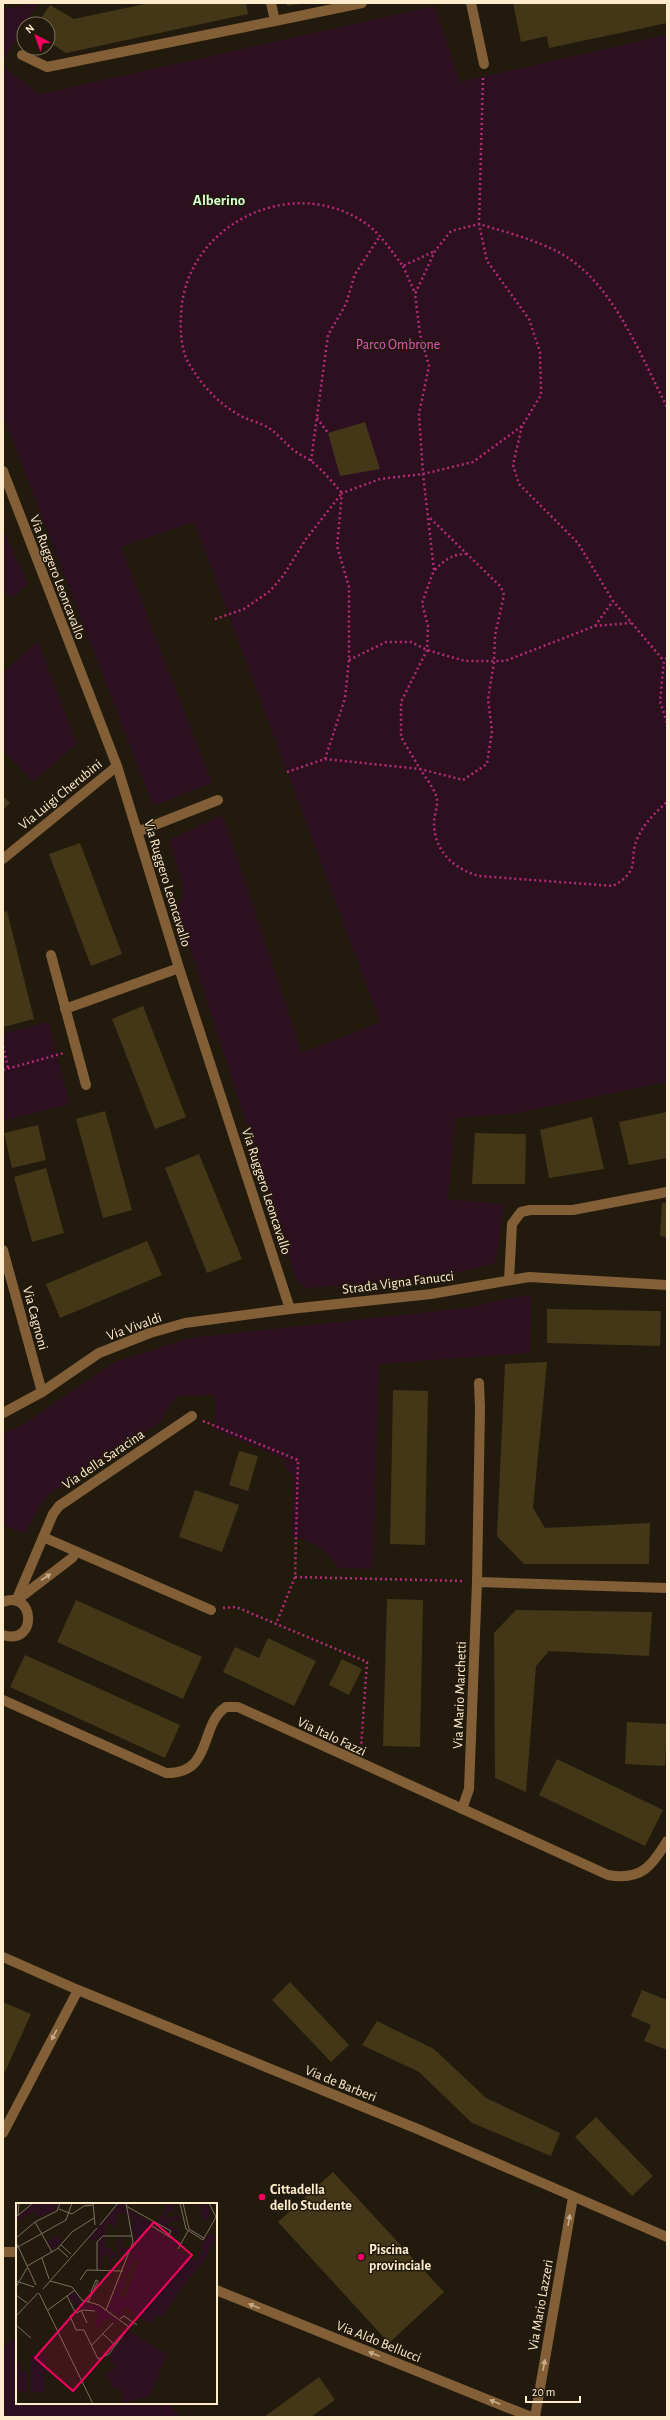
<svg xmlns="http://www.w3.org/2000/svg" width="670" height="2420" viewBox="0 0 670 2420" font-family="'Alegreya Sans',sans-serif">
  <style>
    .green { fill: #2c101f }
    .building { fill: #433718 }
    .lines { fill: none; stroke-linecap: round; stroke-linejoin: round }
    .path { stroke: #b52b78; stroke-width: 2.5; stroke-dasharray: 2 3; stroke-linecap: butt }
    .minor { stroke: #825f37; stroke-width: 10 }
    .oneway { fill: #c7ad8a }
    .poi-dot { fill: #f80062; stroke: #221b0d; stroke-width: 1.5 }
    .labels { text-anchor: middle; stroke-width: 3; stroke-linejoin: round; paint-order: stroke }
    .park-label { font-size: 14px; fill: #e157be; stroke: #221b0d }
    .street-label { font-size: 14px; fill: #ffeccd; stroke: #221b0d }
    .poi-label { font-size: 14px; font-weight: bold; fill: #ffeccd; stroke: #221b0d; text-anchor: start }
    .neighbourhood-label { font-size: 15px; font-weight: bold; fill: #d6ffcf; stroke: #221b0d }
    .inset-road { fill: none; stroke: #7a6f5a; stroke-width: 1 }
    .view { fill: #f80062; fill-opacity: 0.15; stroke: #f80062; stroke-width: 2 }
    .inset-edge { fill: none; stroke: #ffeccd; stroke-width: 2 }
  </style>
  <rect width="100%" height="100%" fill="#221b0d"/>
  <path class="green" d="M38 3 5 59 3 57V9Z
    M435 6 460 82 667 35V1082L518 1113 455 1118 448 1199 504 1204 496 1263 430 1280 306 1288 296 1280 177 907 184 892 169 840 223 815 302 1053 380 1022 194 522 121 547 212 783 153 806 3 416V66L40 94Z
    M3 528 28 584 12 599 3 590Z
    M38 641 77 744 33 782 3 750V673Z
    M48 1022 70 1104 3 1121V1034Z
    M520 1296 531 1297 530 1353 379 1364 373 1569 338 1568C327 1550 313 1540 292 1537L293 1475 286 1469 284 1459 215 1430V1395L178 1396 168 1408 162 1421 47 1496 24 1534 3 1525V1432L21 1426 115 1362 190 1338 466 1308Z
    M17 2336V2403H169L180 2417H3V2348Z"/>
  <path class="building" d="M149 3H246L248 14 66 53 48 41V24H37L50 5 74 19Z
    M287 3H300V4L287 6Z
    M513 3H667V23L549 48 547 36 521 42Z
    M365 422 380 469 340 476 328 433Z
    M3 796 10 803 3 810Z
    M80 843 122 954 91 966 49 854Z
    M7 911 34 1019 3 1027V912Z
    M143 1006 186 1117 155 1129 112 1019Z
    M105 1111 132 1210 103 1218 76 1119Z
    M667 1112V1158L629 1165 619 1122Z
    M592 1117 604 1169 549 1178 540 1130Z
    M38 1125 46 1160 12 1168 4 1133Z
    M475 1133 526 1134 525 1184H472Z
    M199 1154 242 1259 207 1273 165 1168Z
    M46 1168 64 1233 32 1242 14 1177Z
    M662 1203H667V1237L660 1236Z
    M147 1241 162 1275 60 1318 46 1284Z
    M547 1309 661 1311 660 1346 547 1343Z
    M547 1362 533 1508 545 1528 650 1523 649 1564H524L497 1536 505 1364Z
    M393 1390 428 1391 425 1545 390 1544Z
    M239 1451 258 1456 248 1491 229 1485Z
    M195 1490 239 1505 222 1552 179 1537Z
    M387 1599 423 1600 420 1747 383 1746Z
    M76 1600 202 1657 183 1699 57 1642Z
    M516 1610 652 1612 649 1656 549 1651 536 1666 526 1792 495 1778 494 1633Z
    M268 1638 316 1661 294 1706 223 1672 235 1647 259 1658Z
    M25 1655 180 1725 165 1758 10 1687Z
    M342 1659 362 1669 349 1695 329 1685Z
    M627 1722 667 1724 665 1766 625 1764Z
    M557 1759 663 1810 645 1846 539 1795Z
    M290 1982 349 2045 331 2062 272 2000Z
    M642 1990 667 2000V2050L644 2041 651 2025 631 2016Z
    M3 2002 31 2014 3 2076Z
    M377 2021 434 2049 486 2098 560 2133 551 2156 472 2123 419 2072 362 2045Z
    M596 2117 653 2176 632 2196 575 2137Z
    M333 2172 444 2292 389 2343 278 2222Z
    M319 2377 335 2400 311 2417H264Z"/>
  <g class="lines">
    <path class="path" d="M483 78 479 224C506 232 536 240 560 253 613 282 640 355 667 407
      M403 266 415 293
      M317 418 328 433
      M522 426 513 465 519 484 578 543 613 601 664 661
      M311 461 328 335 346 304 355 274 380 236
      M435 570C445 559 454 553 470 554
      M215 619 244 609 270 591 283 576 306 539 342 493C332 482 322 469 310 460 305 457 300 455 295 451 285 444 278 433 267 427 261 423 252 421 245 418 220 406 202 386 188 362 181 349 180 329 181 315 184 224 294 171 368 225 382 236 392 252 403 266L435 251
      M595 626 613 601
      M667 658 664 661 660 701 667 723
      M349 660 386 642H411L427 650 465 661H505L595 626 631 623
      M325 759 345 698 349 660V587L337 546 342 493 380 479 423 474 473 462 522 426 541 395 540 352 529 319 487 261 479 224 451 231 435 251 415 294 420 334 429 366 419 414 423 474 434 570 422 603 428 626 427 650 401 702V737L420 769 463 780 487 764 492 731 488 699 494 662 495 635 504 595 501 587 428 516
      M287 772 325 759 420 769C425 777 435 789 437 799 438 807 434 815 434 823 434 851 454 869 479 876L613 886C643 869 627 860 638 837 645 822 655 813 667 802
      M3 1046 8 1068
      M3 1070 64 1053
      M203 1421 298 1460 295 1577 276 1624
      M295 1577 464 1581
      M223 1608 236 1607 367 1662 361 1748"/>
    <path class="minor" d="M271 3 275 21 362 3
      M471 3 484 64
      M22 55 47 67 275 21
      M3 471 117 766 179 968 290 1309
      M137 832 218 800
      M3 859 117 766
      M51 955 86 1085
      M65 1009 179 968
      M3 1250 42 1392
      M509 1280 512 1224 521 1212 530 1210H573L667 1192
      M3 1413 42 1392 99 1353 150 1333 185 1323 290 1309 431 1294 529 1277 667 1285
      M43 1537 211 1610
      M477 1582 667 1588
      M17 1600 72 1558 76 1552
      M16 1601 53 1514 59 1506 192 1416
      M3 1602C35 1589 38 1646 3 1635
      M3 1700 166 1773C214 1774 199 1724 226 1707H238L608 1875C641 1881 652 1866 667 1841
      M462 1809 469 1789 477 1582 480 1408 479 1383
      M3 1957 78 1990 420 2130 667 2237
      M3 2133 78 1990
      M3 2252H17
      M216 2290 531 2417
      M535 2417 573 2197"/>
  </g>
  <defs><path id="oneway-solid" d="M-6-.8H1V-3.2L6.5 0L1 3.2V.8H-6Z"/></defs>
  <g class="oneway">
    <use href="#oneway-solid" transform="translate(46 1577) rotate(-33)"/>
    <use href="#oneway-solid" transform="translate(54 2035) rotate(118)"/>
    <use href="#oneway-solid" transform="translate(569 2220) rotate(-80)"/>
    <use href="#oneway-solid" transform="translate(254 2306) rotate(-158)"/>
    <use href="#oneway-solid" transform="translate(374 2354) rotate(-158)"/>
    <use href="#oneway-solid" transform="translate(544 2365) rotate(-80)"/>
    <use href="#oneway-solid" transform="translate(495 2402) rotate(-158)"/>
  </g>
  <g class="poi-dot">
    <circle cx="262" cy="2197" r="4"/>
    <circle cx="361" cy="2257" r="4"/>
  </g>
  <g class="labels">
    <g class="park-label">
      <text x="398" y="349">Parco Ombrone</text>
    </g>
    <g class="street-label">
      <text transform="translate(58 577) rotate(69)" y="5">Via Ruggero Leoncavallo</text>
      <text transform="translate(60 794) rotate(-39)" y="5">Via Luigi Cherubini</text>
      <text transform="translate(168 883) rotate(73)" y="5">Via Ruggero Leoncavallo</text>
      <text transform="translate(267 1191) rotate(72)" y="5">Via Ruggero Leoncavallo</text>
      <text transform="translate(398 1282) rotate(-7)" y="5">Strada Vigna Fanucci</text>
      <text transform="translate(36 1318) rotate(75)" y="5">Via Cagnoni</text>
      <text transform="translate(134 1326) rotate(-20)" y="5">Via Vivaldi</text>
      <text transform="translate(103 1459) rotate(-34)" y="5">Via della Saracina</text>
      <text transform="translate(459 1695) rotate(-88)" y="5">Via Mario Marchetti</text>
      <text transform="translate(332 1736) rotate(25)" y="5">Via Italo Fazzi</text>
      <text transform="translate(341 2083) rotate(22)" y="5">Via de Barberi</text>
      <text transform="translate(540 2305) rotate(-80)" y="5">Via Mario Lazzeri</text>
      <text transform="translate(379 2341) rotate(22)" y="5">Via Aldo Bellucci</text>
    </g>
    <g class="poi-label">
      <text x="270" y="2194">Cittadella<tspan x="270" dy="16">dello Studente</tspan></text>
      <text x="369" y="2254">Piscina<tspan x="369" dy="16">provinciale</tspan></text>
    </g>
    <g class="neighbourhood-label">
      <text x="219" y="205">Alberino</text>
    </g>
  </g>
  <g transform="translate(16 2203)">
    <rect width="201" height="201" fill="#221b0d"/>
    <path d="M18 0H42L40 7 22 14 18 8 0 19V15ZM109 0 111 12 100 10V24H97V21H91L89 31 79 38 72 36 102 2ZM152 0H157L159 9 153 8 149 14 155 16 157 12H163L164 17 154 19 152 22 158 26 159 23 162 24 163 34 142 19ZM187 0 194 3 195 11 191 18 186 15 184 5ZM112 7 140 21 135 22 136 26 162 40 160 46 180 57 187 46 185 44 192 30 201 34 186 61 161 91 147 115 141 112 134 121 109 104 105 108 107 111 104 114 92 106 106 74 110 76 103 93 109 95 123 58 118 56 111 73 107 72 119 40 115 23 117 17 114 16ZM41 32 46 39 36 47 31 38 37 35 40 38 38 35ZM86 34H95L89 35V41L90 45H96L97 51 102 50V34H105L106 45H113L111 53 109 48H104V53L96 55V65H93L92 52H86V66H82V40ZM59 89 67 99 83 103 104 118 101 121 92 114 82 125 79 120 82 115 81 108 64 106 52 94ZM112 127 151 151 134 193 107 200 104 185 97 186 89 170 100 165 93 153ZM15 151H30L28 190 14 189ZM0 153 8 170H11V189L0 188Z" fill="#2c101f"/>
    <path class="inset-road" d="M77 0 79 22M164 0 170 26 187 37 200 14 193 0M167 0 173 26 188 35M110 3 155 28 152 33 165 41M43 6 56 11 68 3 77 2M2 13 3 0M0 14 17 0M19 19 36 49M84 22 102 0M136 23 152 33M0 35 19 19 41 8 44 0M0 39 20 82M81 39 87 33H116M45 42 55 51M0 45 50 17 56 0M42 45 52 54M162 46 172 28M26 55 33 76M11 63 41 46 56 29 78 15M81 67V39M64 77 71 67 107 68M0 78 18 84M34 78 56 84 66 97 83 102 113 124 93 151 82 156 68 127H60L54 113 58 111M0 84 11 65M27 86 81 25M23 90 77 201M0 92 11 100M51 93 59 109M72 99 82 78 80 77 75 89 77 90M32 107 59 87M65 107 71 120M90 107 117 39 110 0M60 110 67 107 79 108M0 113 22 90M104 116 108 113 121 122M0 122 15 135M87 131 99 142M75 143 97 120"/>
    <path class="view" d="M138 19 176 52 57 188 19 155Z"/>
    <rect width="201" height="201" class="inset-edge"/>
  </g>
  <rect width="670" height="2420" fill="none" stroke="#ffeccd" stroke-width="8"/>
  <g transform="translate(36 36) rotate(319)"><circle r="19" fill="#221b0d" stroke="#7a6f5a"/>
  <path d="M0-3L7 15L0 10L-7 15Z" fill="#f80062"/>
  <text y="-6" font-size="11" font-weight="bold" text-anchor="middle" fill="#ffeccd">N</text>
  </g>
  <path d="M526 2396v6h54v-6" fill="none" stroke="#ffeccd" stroke-width="2"/>
  <text x="532" y="2396" font-size="12" fill="#ffeccd" stroke="#221b0d" stroke-width="3" paint-order="stroke">20 m</text>
</svg>
